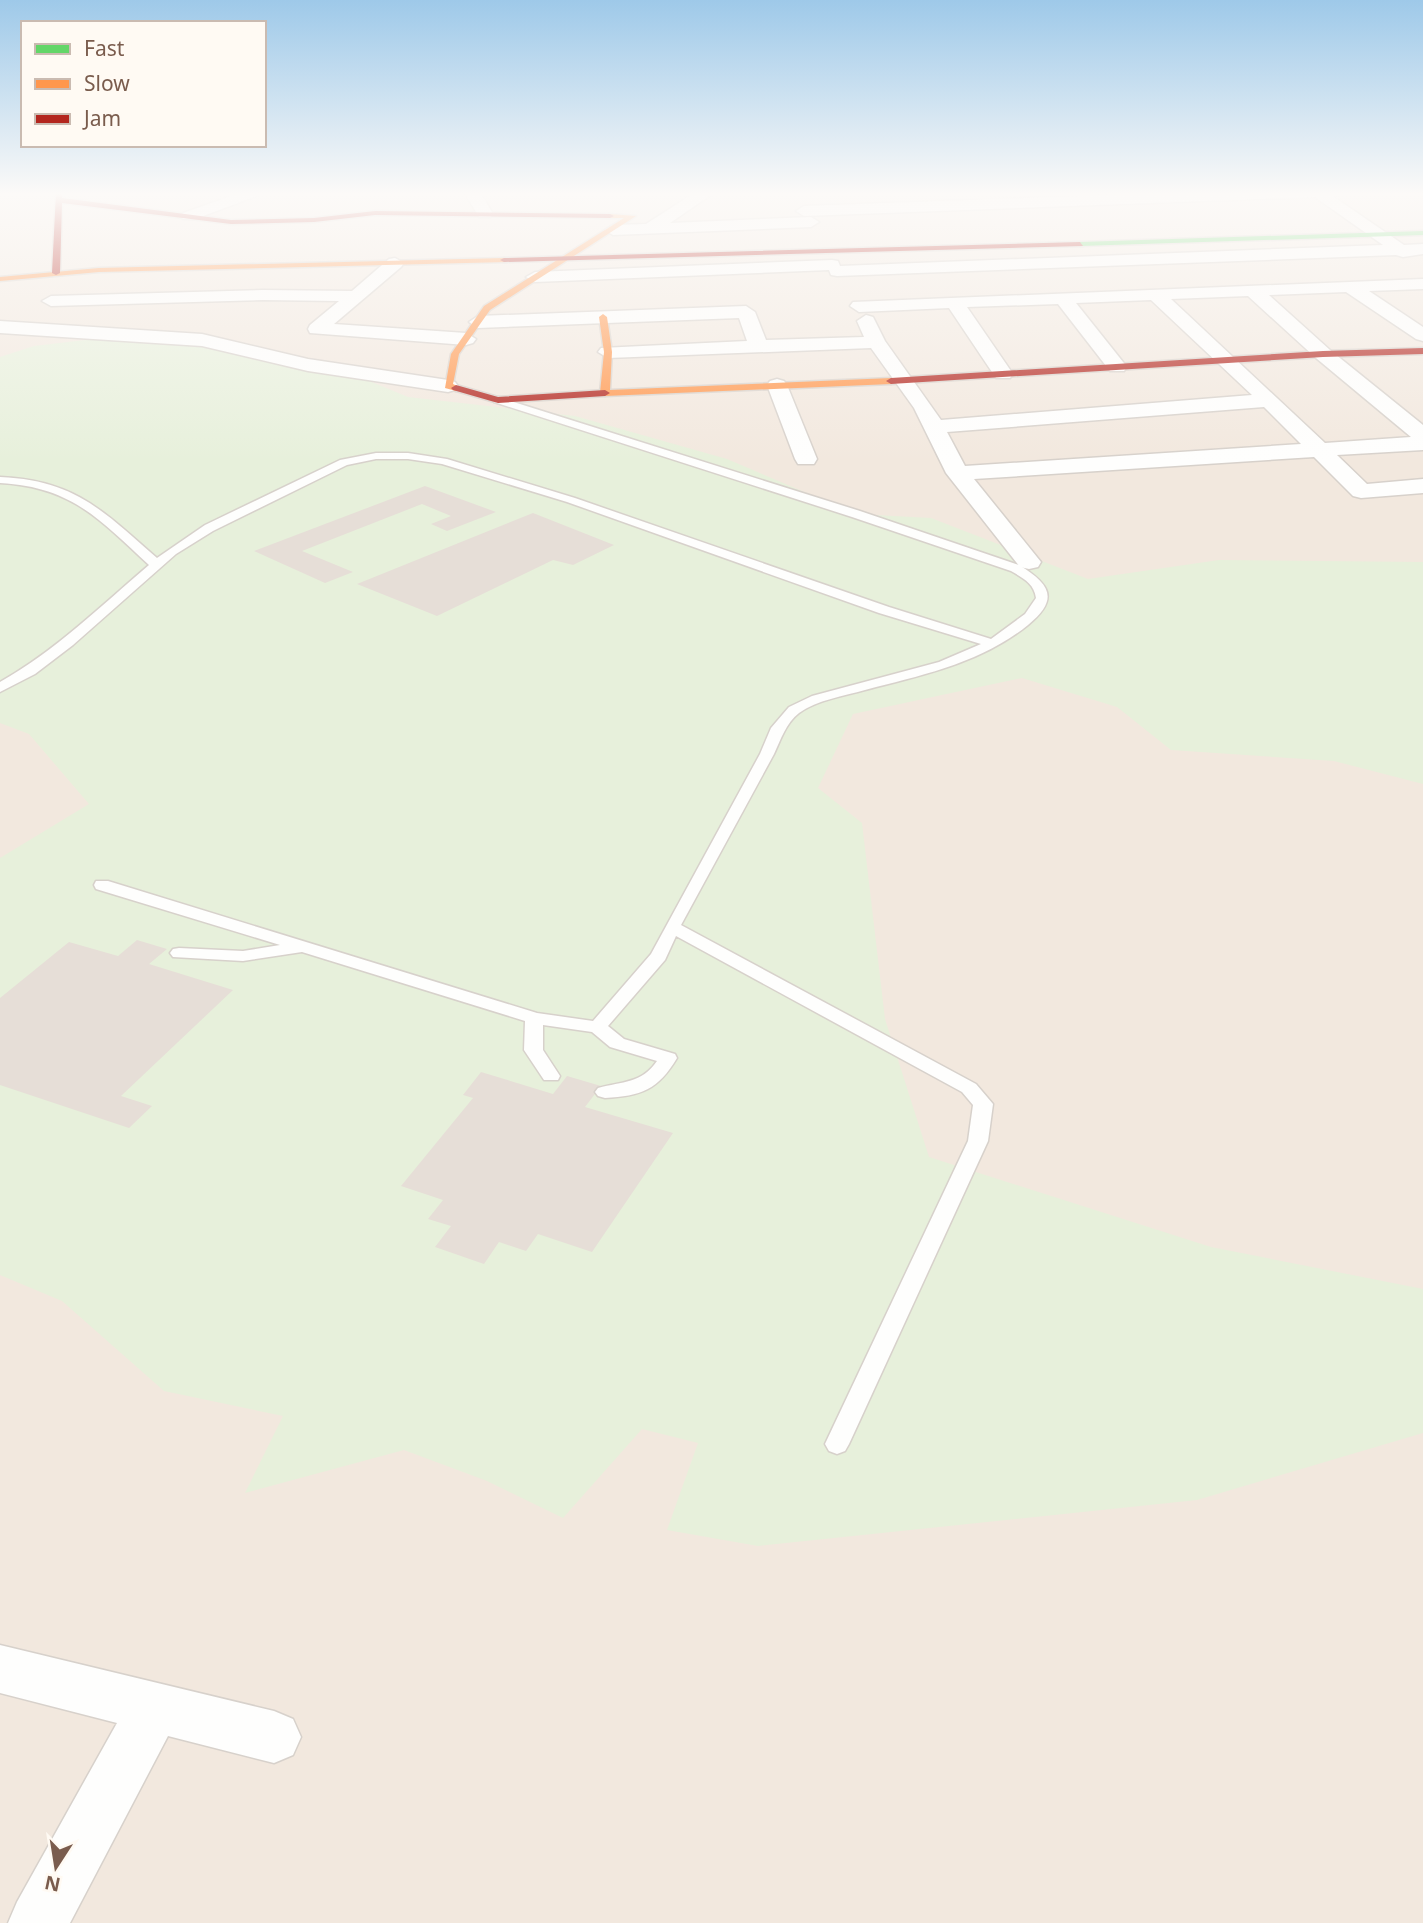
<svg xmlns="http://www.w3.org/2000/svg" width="1423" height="1923" viewBox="0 0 1423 1923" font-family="'Noto Sans',sans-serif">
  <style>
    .residential { fill: #f2e8de }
    .green { fill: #e7f0db }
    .building { fill: #e6ded7 }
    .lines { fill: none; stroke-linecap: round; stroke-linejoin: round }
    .lane-casing { stroke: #d7d1cb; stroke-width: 3 }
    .street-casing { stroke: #d7d1cb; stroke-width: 3 }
    .fast-casing { stroke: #d9d2cb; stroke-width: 3 }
    .slow-casing { stroke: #d9d2cb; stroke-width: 3 }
    .jam-casing { stroke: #d9d2cb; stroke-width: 3 }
    .lane { fill: #fefefd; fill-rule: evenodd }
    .street { fill: #fefefd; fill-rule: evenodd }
    .fast { fill: #63d668; fill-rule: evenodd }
    .slow { fill: #ff974d; fill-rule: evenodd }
    .jam { fill: #b3261e; fill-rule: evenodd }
  </style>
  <rect width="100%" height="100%" fill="#f9f5f0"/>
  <path class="residential" d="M0 192H1423V1923H0Z"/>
  <path class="green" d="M102 338 203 343 261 353 283 366 350 373 408 397 575 416 727 459 856 514 931 518 1088 579 1219 560 1423 562V784L1334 761 1171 750 1117 707 1022 678 853 714 818 788 862 823 885 1019 929 1157 1211 1247 1423 1289V1433L1197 1500 758 1546 667 1530 698 1443 642 1429 563 1518 487 1481 404 1450 245 1493 283 1416 164 1391 62 1301 0 1275V858L89 804 29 734 0 723V357L34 346Z"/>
  <path class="building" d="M425 486 496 512 447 531 431 524 451 516 422 504 302 551 353 572 325 583 254 551Z
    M533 513 614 545 573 565 553 560 437 616 357 584Z
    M137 940 167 949 149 964 233 990 121 1096 152 1106 129 1128 0 1085V998L69 942 118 956Z
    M481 1072 553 1094 567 1076 601 1086 585 1107 673 1133 592 1252 538 1234 526 1251 499 1242 484 1264 435 1247 451 1226 428 1219 443 1200 401 1186 473 1098 463 1095Z"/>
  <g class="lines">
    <defs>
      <path id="lane" d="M498 397 860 511 1019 565C1050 584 1060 599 1028 625 981 663 923 675 865 690 844 696 817 700 799 713 786 723 781 739 774 754L681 925 976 1084 993 1104 988 1141 849 1444 845 1451 837 1454 829 1451 825 1444 968 1141 973 1105 962 1092 676 936 665 960 608 1026 624 1039 675 1054 677 1058C658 1090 641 1096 605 1098L598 1096 595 1092 598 1088C623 1081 641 1084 657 1061L610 1047 592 1032 543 1025V1050L560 1076 558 1080H544L524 1050 525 1021 302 952 243 961 173 957 170 953 173 949 179 948 243 951 280 945 96 889 94 885 96 881H108L537 1013 593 1021 651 954 760 754 771 728 789 707 812 696 939 662 981 644 879 613 567 502 442 464 408 459H376L347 465 213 531 176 554 73 645 35 674 0 692V682C55 651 101 606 149 565 99 519 72 487 0 483V477C75 480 103 511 157 558L205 525 340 460 376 453H408L447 459 575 498 889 607 991 639 1025 614 1036 598C1034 583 1023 578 1011 571L852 517 494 402 493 400Z"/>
      <path id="street" d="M243 192H267L195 219H183L181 216 183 213Z
        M464 192H480L493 214 491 217H479Z
        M696 192H715L670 223 811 217 819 222 811 227 613 235 605 230 613 225 646 224Z
        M1196 192H1343L1334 197 1404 245 1423 244V254L1403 257 1396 255 837 276 831 275 829 270 535 282 526 277 535 272 832 260 838 261 840 266 1383 245 1315 197 804 216 796 211 804 206Z
        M395 258 404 263 401 267 334 324 466 333 476 339 473 343 466 345 310 333 308 329 310 325 339 301 263 300 51 306 42 301 51 296 263 290 352 291 389 259Z
        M1423 279V289L1369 291 1423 327V341L1416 339 1346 292 1269 295 1330 350 1423 425V450L1337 455 1367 484 1423 479V493L1361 498 1353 496 1314 457 974 479 1041 562 1038 567 1029 569 1020 567 946 473 914 408 871 348 608 358 598 352 601 348 747 341 739 318 478 328 469 322 478 316 746 306 755 312 766 340 864 337 857 321 866 315 873 317 885 341 941 420 1252 395 1151 300 1076 303 1127 367 1124 371H1110L1058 304 967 307 1013 374 1010 378H996L949 308 859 312 850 306 853 302ZM1248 296 1316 358 1411 437 1325 443 1171 299ZM1264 407 1301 444 965 466 947 432Z
        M0 321 202 334 308 359 448 380 455 382 458 386 455 390 448 392 308 371 202 346 0 333Z
        M777 379 784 381 787 385 817 459 814 464H798L795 459 767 385 770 381Z
        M0 1645 274 1711 293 1719 301 1737 293 1755 274 1763 168 1736 70 1923H8L17 1902 117 1723 0 1693Z"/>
      <path id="fast" d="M1423 231V235L1080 246 1076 244 1080 242Z"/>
      <path id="slow" d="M610 214 636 216 490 310 459 354 453 384 461 388 456 391 445 388 451 354 484 306 624 218H607Z
        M504 258 507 262 99 272 0 281V277L99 268Z
        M603 314 607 317 612 352 610 390 891 378 896 381 891 384 605 396 600 393 604 352 599 317Z"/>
      <path id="jam" d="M56 192H62V198L231 220 314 218 375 211 610 214 614 216 610 218 375 215 314 222 231 224 62 203 60 273 56 275 52 273Z
        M1080 242 1083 246 504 262 500 260 504 258Z
        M1423 348V354L1323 357 891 384 886 381 891 378 1323 351Z
        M456 385 498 397 605 390 610 393 605 396 498 403 453 390 451 388Z"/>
    </defs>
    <use href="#lane" class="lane-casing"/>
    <use href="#street" class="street-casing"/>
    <use href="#fast" class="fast-casing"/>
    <use href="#slow" class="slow-casing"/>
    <use href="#jam" class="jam-casing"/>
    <use href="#lane" class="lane"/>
    <use href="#street" class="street"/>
    <use href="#fast" class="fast"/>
    <use href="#slow" class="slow"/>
    <use href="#jam" class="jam"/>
  </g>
  <linearGradient id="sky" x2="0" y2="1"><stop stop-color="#9ec9e9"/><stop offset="0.42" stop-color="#fcfaf8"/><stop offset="1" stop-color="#fcfaf8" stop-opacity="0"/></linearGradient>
  <rect width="1423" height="462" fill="url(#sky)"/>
  <rect x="21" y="21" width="245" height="126" fill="#fffaf3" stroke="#cabbb1" stroke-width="2"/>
  <rect x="35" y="44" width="35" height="10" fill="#63d668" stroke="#cabbb1" stroke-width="2"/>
  <text x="84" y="56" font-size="21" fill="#7a5c4d">Fast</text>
  <rect x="35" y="79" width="35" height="10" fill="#ff974d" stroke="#cabbb1" stroke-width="2"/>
  <text x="84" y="91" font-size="21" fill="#7a5c4d">Slow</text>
  <rect x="35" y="114" width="35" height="10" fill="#b3261e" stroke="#cabbb1" stroke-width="2"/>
  <text x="84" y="126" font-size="21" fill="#7a5c4d">Jam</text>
  <g transform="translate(56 1867) rotate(192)" stroke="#fffaf3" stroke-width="5" paint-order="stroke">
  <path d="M0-5L12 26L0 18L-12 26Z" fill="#7a5c4d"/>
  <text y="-10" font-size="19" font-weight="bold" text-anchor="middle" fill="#7a5c4d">N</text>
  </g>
</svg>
